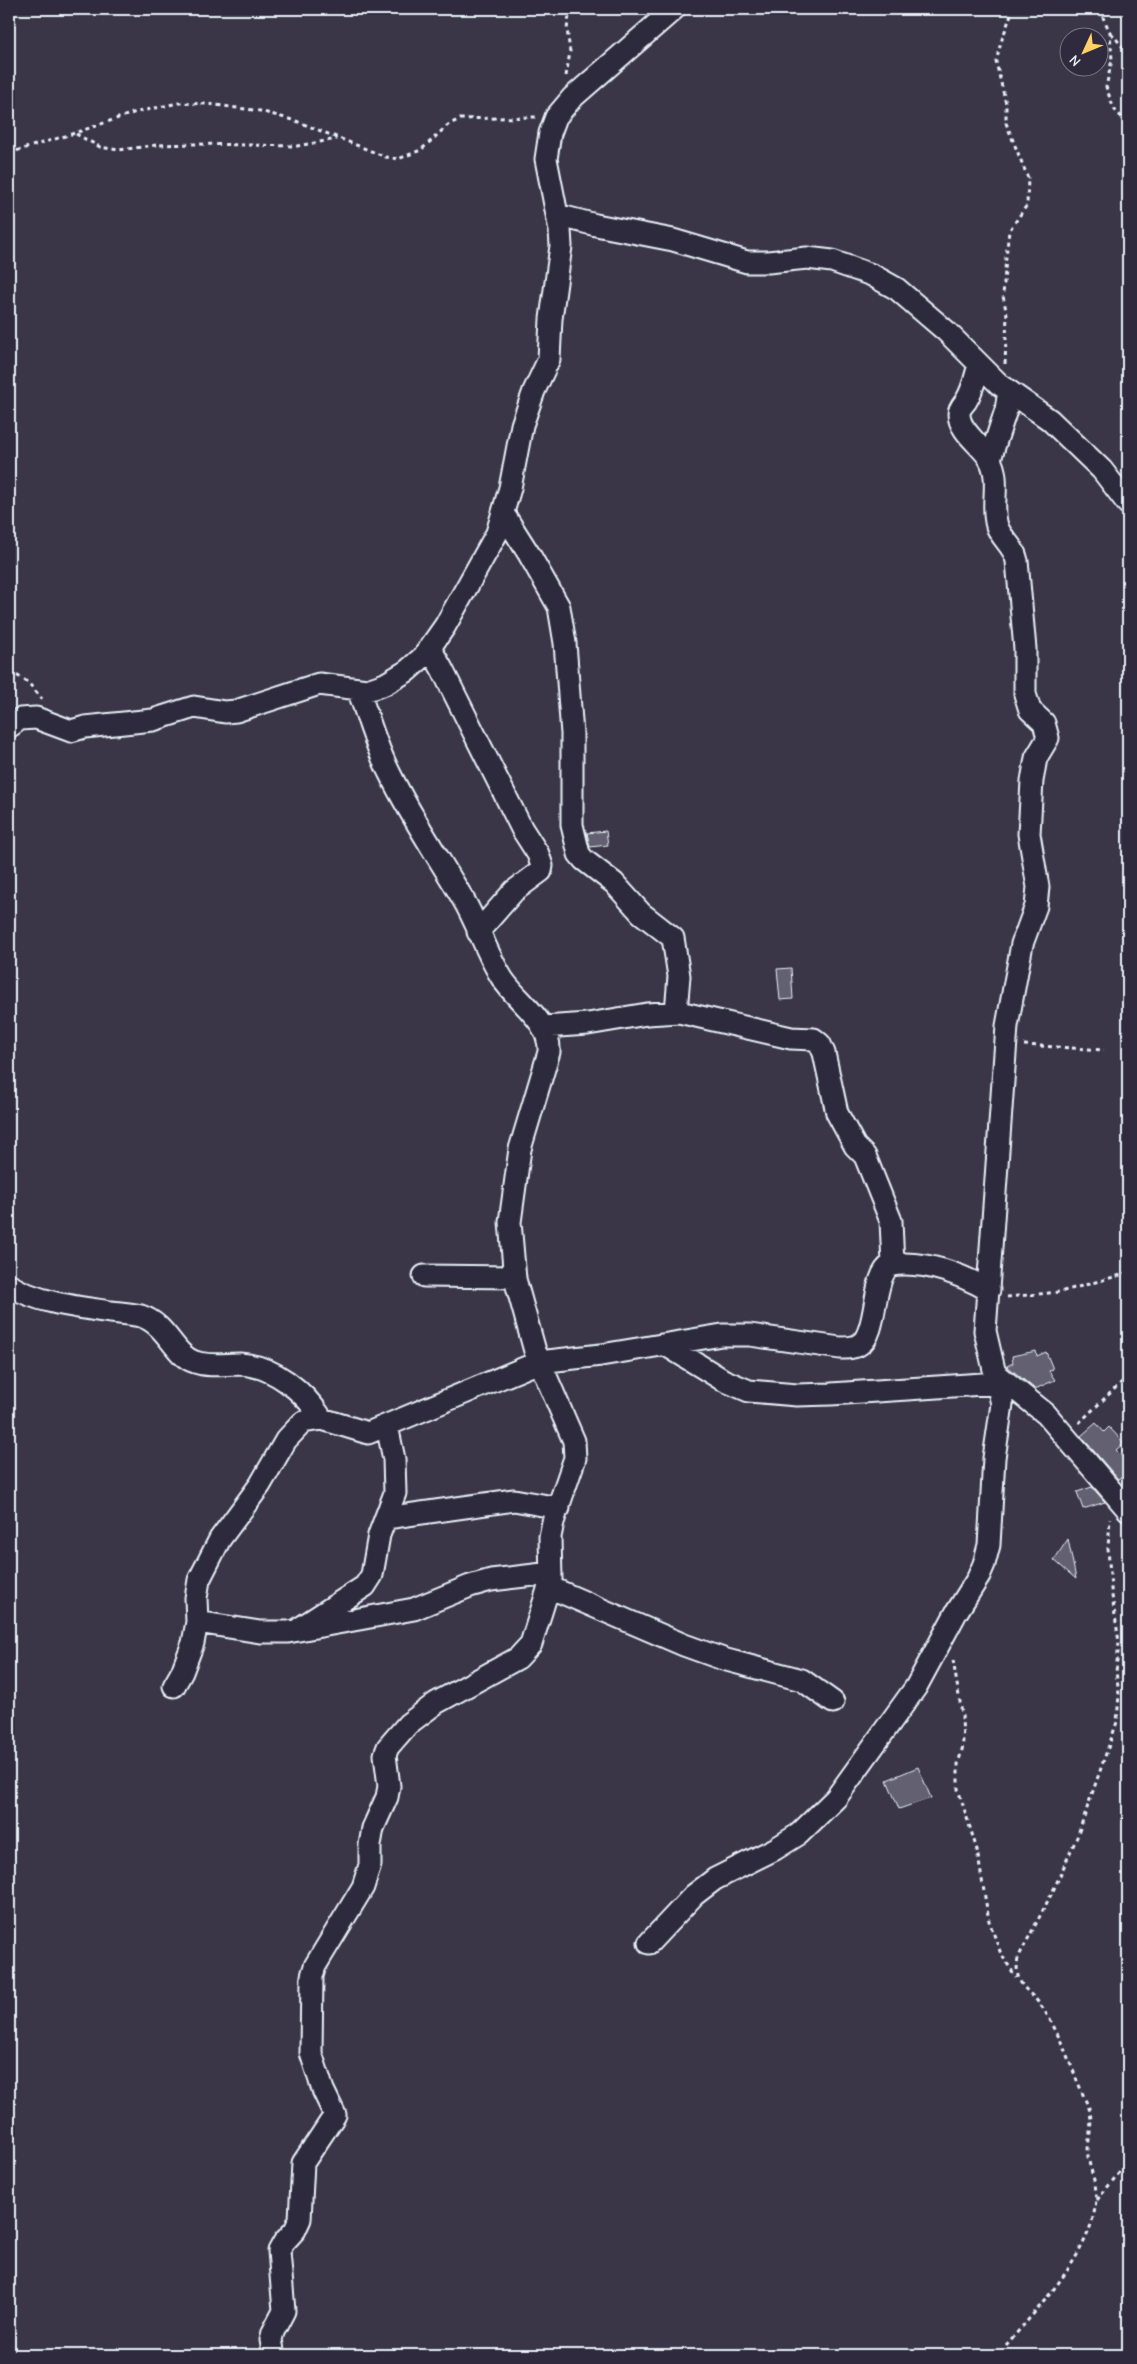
<svg xmlns="http://www.w3.org/2000/svg" width="1137" height="2364" viewBox="0 0 1137 2364" font-family="'Comic Neue',sans-serif">
  <style>
    .building { fill: #636171; stroke: #e8f1f8 }
    .lines { fill: none; stroke-linecap: round; stroke-linejoin: round }
    .minor-casing { stroke: #e8f1f8; stroke-width: 25 }
    .path { stroke: #e8f1f8; stroke-width: 3; stroke-dasharray: 4 4; stroke-linecap: butt }
    .minor { stroke: #2f2a3d; stroke-width: 21 }
  </style>
  <rect width="100%" height="100%" fill="#3a3648"/>
  <filter id="ink" filterUnits="userSpaceOnUse"><feTurbulence type="fractalNoise" baseFrequency=".02" numOctaves="2"/><feDisplacementMap in="SourceGraphic" scale="10" xChannelSelector="R" yChannelSelector="G"/><feConvolveMatrix kernelMatrix="1 2 1 2 8 2 1 2 1" color-interpolation-filters="sRGB"/></filter>
  <g filter="url(#ink)">
    <path class="building" d="M606 831 608 845 590 847 587 833Z
      M791 968 793 999 780 1000 777 969Z
      M1036 1351 1037 1356 1046 1352 1053 1369 1049 1371 1055 1380 1035 1389 1007 1366 1013 1363 1012 1356Z
      M1096 1423 1104 1432 1109 1427 1124 1443 1116 1450 1121 1455 1128 1474 1118 1479 1081 1436Z
      M1092 1487 1105 1502 1083 1509 1077 1492Z
      M1068 1539 1076 1579 1054 1560Z
      M918 1767 931 1798 899 1809 887 1780Z"/>
    <g class="lines">
      <defs>
        <path id="minor" d="M557 215 596 225 673 240 747 262H768L807 258 832 261 872 275 897 289 946 331 999 384 1050 420 1102 470 1128 504
          M990 459 1006 410 1009 391
          M503 513 529 554 559 607 565 643 572 734V825L579 854 584 860 614 883 641 913 673 938 679 976 676 1012
          M430 648 442 669 522 829 538 854 542 866 541 871 514 891 478 932
          M9 727 20 719 36 718 71 731 85 727 153 720 194 707 225 712 236 711 319 684 367 690 385 684 407 671 424 656 445 626 497 533 510 488 522 425 534 391 549 359 551 319 561 246 560 230 546 159 550 133 556 117 572 98 674 9
          M544 1027 588 1024 647 1014 679 1012 791 1038 814 1039 820 1044 824 1053 837 1113 855 1146 865 1156 891 1221 893 1264
          M424 1276 515 1277
          M9 1285C38 1303 77 1307 111 1312 121 1313 132 1314 141 1316 168 1325 174 1356 195 1362 209 1367 225 1364 240 1364 274 1366 304 1391 322 1419
          M666 1345 723 1380 749 1391 797 1395 831 1394 998 1383
          M995 1373 1046 1414 1128 1510
          M386 1518 514 1500 559 1508
          M549 1587 684 1645 723 1659 802 1680 833 1702
          M197 1622 260 1632H288L414 1609 470 1586 491 1580 551 1573
          M300 1628 365 1586 372 1575 379 1535 395 1493 394 1459 387 1426
          M174 1686 182 1672 193 1643 197 1622 196 1598 199 1580 220 1539 260 1485 286 1440 303 1422 322 1419 368 1433 539 1362 601 1355 722 1335H750L840 1348C846 1348 855 1348 860 1344 879 1332 871 1276 891 1265 925 1260 960 1274 989 1290
          M649 1943 694 1895 715 1879 775 1849 799 1834 836 1798 916 1687 956 1613 978 1578 984 1564 989 1545 994 1458 1002 1404 985 1331 1007 1026 1022 944 1036 906 1038 887 1029 834 1032 781 1036 758 1048 738 1044 723 1030 710 1025 694V649L1017 561C1014 545 1001 539 997 526 990 504 1002 480 989 458 981 445 959 431 959 414 959 409 963 405 966 401 973 390 975 378 979 365
          M274 2355 271 2340 273 2332 284 2311 279 2251 284 2242 295 2230 300 2219 303 2163 335 2115 323 2090 311 2053 312 1976 315 1966 363 1887 370 1865V1845L373 1828 387 1797 389 1786 385 1755 388 1747 408 1724 436 1703 518 1658 531 1644 551 1580 550 1537 553 1522 575 1458 574 1441 535 1351 515 1279 510 1222 520 1149 549 1052C551 1021 517 1002 502 978 486 953 478 924 463 899 439 858 411 817 390 774 376 747 368 717 358 689"/>
      </defs>
      <use href="#minor" class="minor-casing"/>
      <path class="path" d="M1099 9 1110 32 1112 60 1106 87 1114 109 1128 124
        M1111 33 1128 53
        M566 76 570 52 567 29 570 9
        M76 134 100 147 118 150 157 145 197 144 297 146 337 139
        M9 153 75 133 133 113 178 103 208 104 260 111 296 121 386 157 398 159 421 150 448 125 460 119 536 117
        M1005 364 1007 315 1003 296 1006 257 1009 231 1027 205 1028 178 1006 123V104L996 62 1001 42 1013 9
        M9 674C24 675 33 688 42 699
        M1024 1045 1104 1050
        M1007 1297 1060 1292 1128 1273
        M1079 1423 1128 1376
        M953 1660 962 1714 963 1746 958 1764V1789L977 1850 989 1921 1001 1954 1016 1977
        M1097 2200 1128 2162
        M1006 2345C1039 2307 1097 2248 1096 2194 1096 2182 1090 2169 1088 2157 1087 2140 1094 2124 1089 2108 1074 2076 1063 2039 1044 2010 1030 1988 1013 1988 1018 1958L1053 1891 1077 1837 1117 1722 1119 1694 1116 1672 1119 1642 1111 1589 1108 1548 1110 1519"/>
      <use href="#minor" class="minor"/>
    </g>
  </g>
  <rect width="1137" height="2364" fill="none" stroke="#2f2a3d" stroke-width="30"/>
  <rect x="15" y="15" width="1107" height="2334" fill="none" stroke="#e8f1f8" stroke-width="2" filter="url(#ink)"/>
  <g transform="translate(1084 52) rotate(226)"><circle r="24" fill="#2f2a3d" stroke="#797a88"/>
  <path d="M0-4L9 19L0 12L-9 19Z" fill="#ffd166"/>
  <text y="-8" font-size="14" font-weight="bold" text-anchor="middle" fill="#e8f1f8">N</text>
  </g>
</svg>
